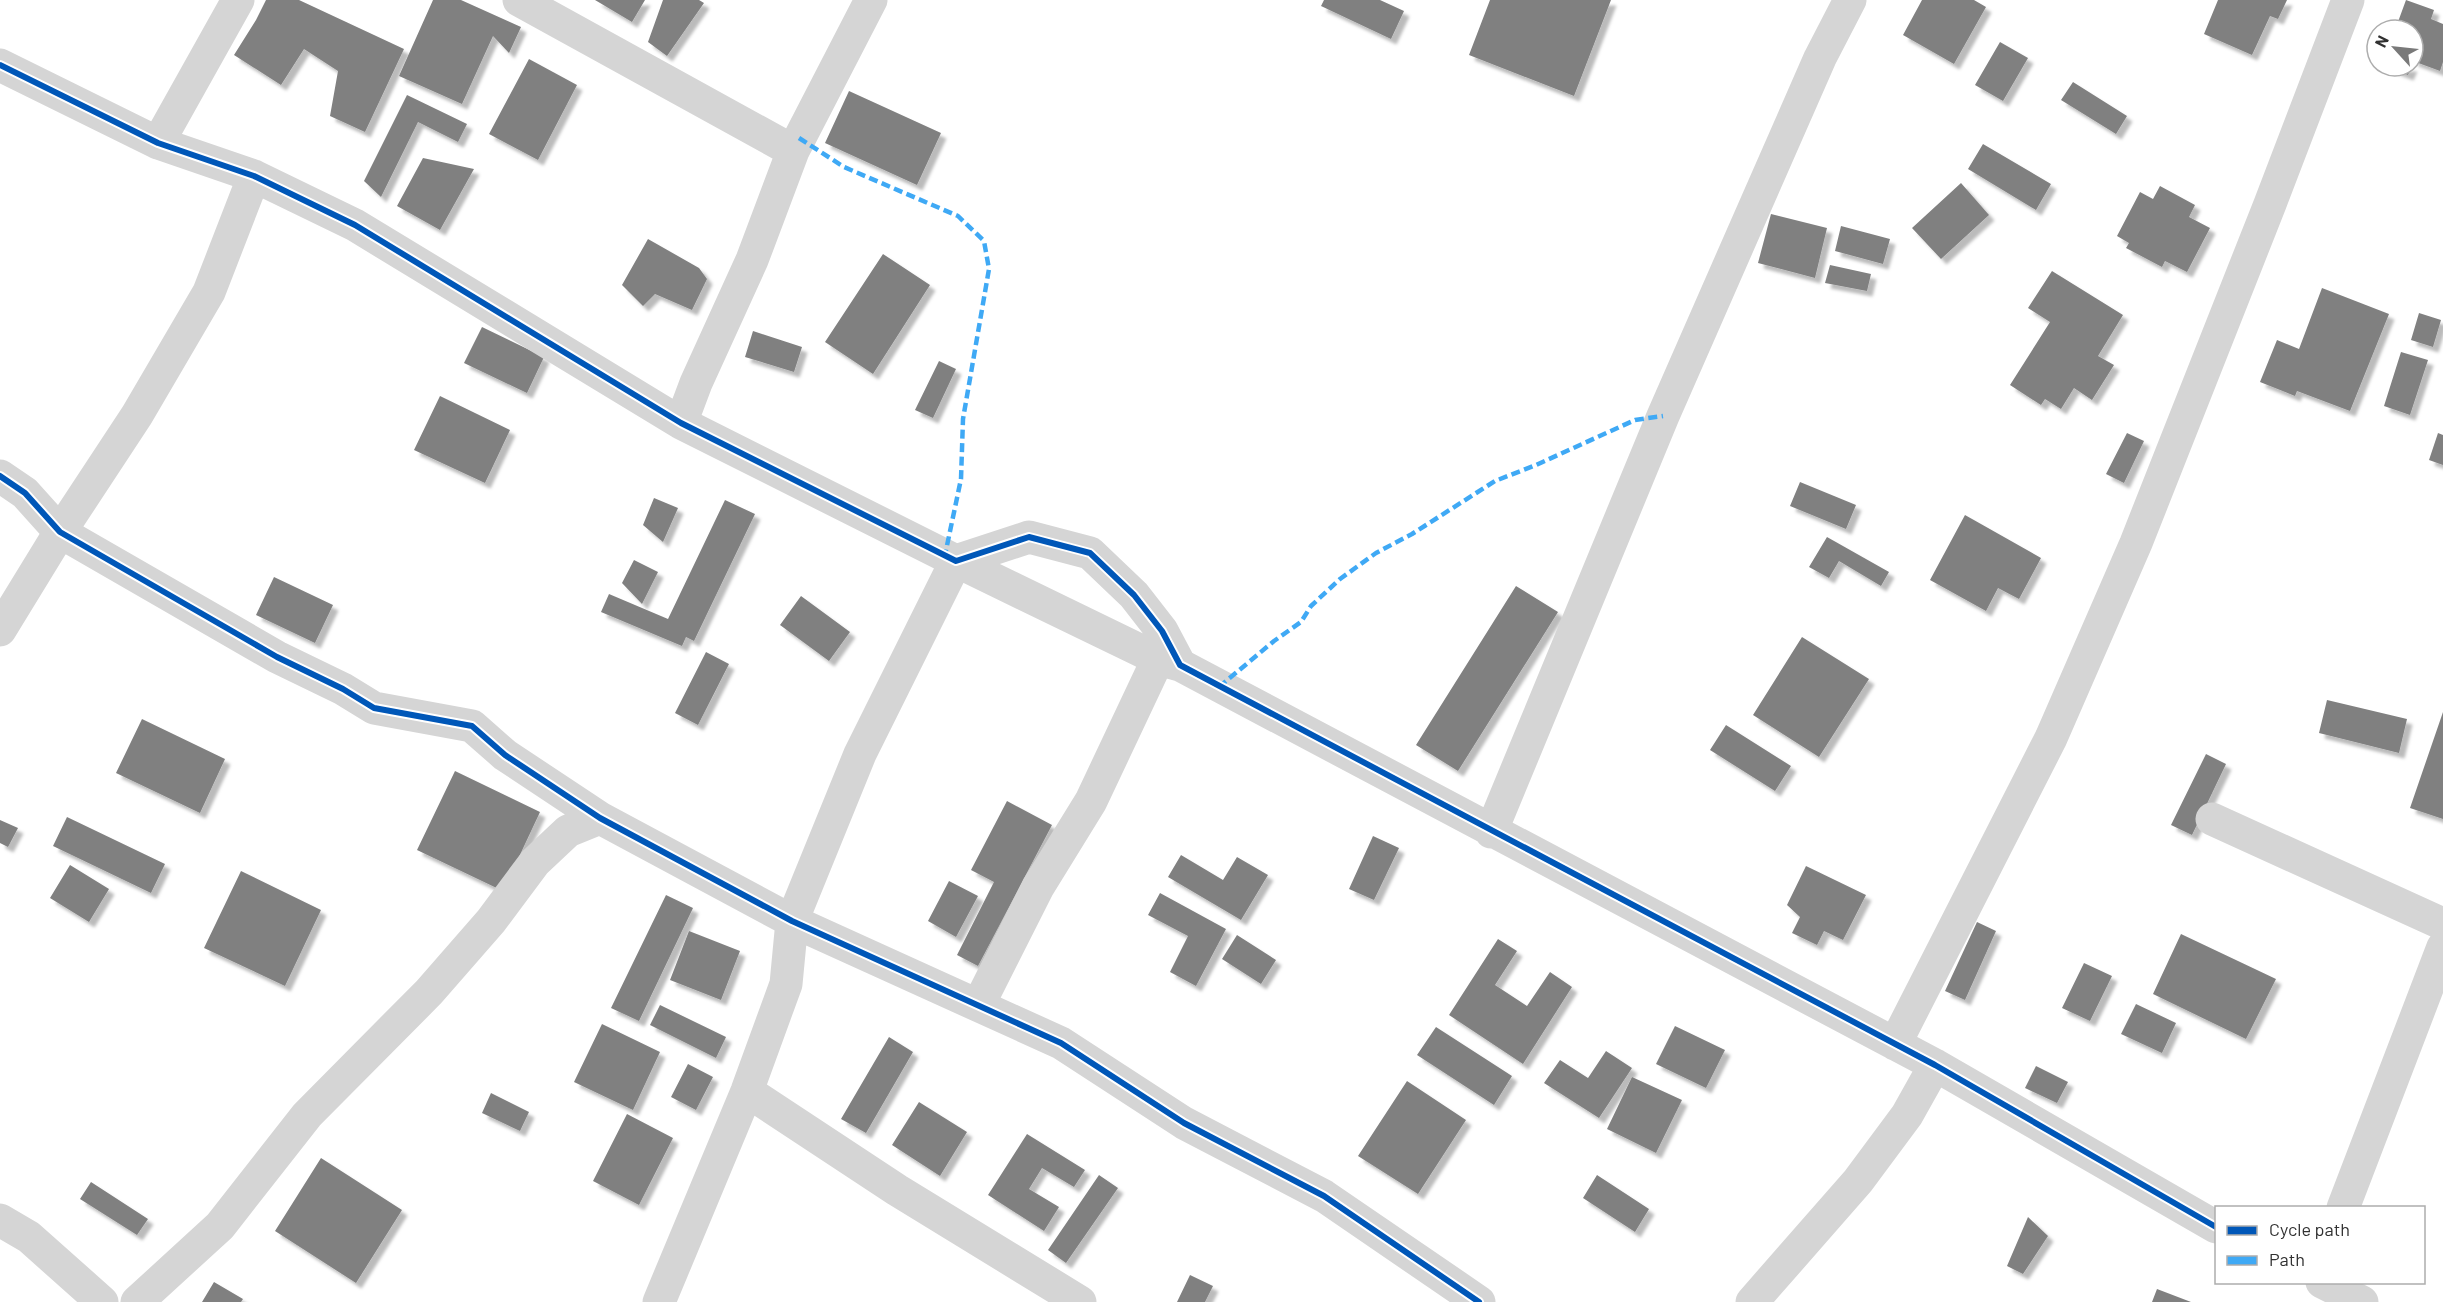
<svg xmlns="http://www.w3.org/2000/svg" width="2443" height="1302" viewBox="0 0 2443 1302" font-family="Barlow,sans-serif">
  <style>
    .building { fill: #808080; filter: url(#shadow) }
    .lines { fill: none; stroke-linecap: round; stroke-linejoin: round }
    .minor { stroke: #d5d5d5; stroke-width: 33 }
    .quiet { stroke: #3fa9f5; stroke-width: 4.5; stroke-dasharray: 9 4.5; stroke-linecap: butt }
    .cycleway-casing { stroke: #fff; stroke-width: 10 }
    .cycleway { stroke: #0057b8; stroke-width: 6 }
  </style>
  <defs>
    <filter id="shadow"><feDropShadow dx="5.5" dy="5.5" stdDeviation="1.5" flood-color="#0004"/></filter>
  </defs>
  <rect width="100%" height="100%" fill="#fff"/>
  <path class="building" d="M266 0H299L404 49 365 132 330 116 338 71 304 49 281 85 234 55 256 20Z
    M433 0H461L521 27 509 53 493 36 462 104 399 76Z
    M595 0H645L632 22Z
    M663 0H699L704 3 667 56 648 42Z
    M1324 0H1380L1404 11 1391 39 1321 6Z
    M1490 0H1611L1574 96 1469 55Z
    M1922 0H1974L1986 7 1954 64 1903 35Z
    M2218 0H2287L2278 19 2270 16 2252 55 2204 34Z
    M2406 0 2434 10 2431 19 2443 24V62L2440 71 2413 61V30H2395Z
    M2000 42 2028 58 2003 101 1975 85Z
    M529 59 577 85 538 160 489 134Z
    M2385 66H2412L2408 75Z
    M2073 82 2127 116 2116 134 2061 100Z
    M849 91 941 133 917 185 825 143Z
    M407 95 467 124 458 142 418 122 381 197 364 181Z
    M1983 144 2051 184 2036 210 1968 169Z
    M423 158 474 169 440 230 397 206Z
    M1961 183 1989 215 1941 259 1912 228Z
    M2160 186 2195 205 2189 217 2210 228 2187 272 2165 261 2162 267 2126 248 2129 243 2117 236 2140 192 2153 199Z
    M1771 214 1827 228 1815 278 1758 263Z
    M1841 226 1890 239 1883 264 1835 251Z
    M648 239 699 268 707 279 692 310 655 294 643 306 622 285Z
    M883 254 930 285 873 374 825 342Z
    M1830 265 1871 274 1867 291 1825 283Z
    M2052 271 2123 315 2098 356 2114 365 2092 400 2074 388 2061 409 2045 399 2041 405 2010 385 2050 322 2028 308Z
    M2322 288 2389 314 2350 411 2297 391 2295 396 2260 382 2277 340 2299 349Z
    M2419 313 2441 320 2433 347 2411 340Z
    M482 327 544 357 527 393 464 363Z
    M753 331 802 347 794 372 745 357Z
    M2401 352 2428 360 2410 415 2384 406Z
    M939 361 956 369 933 418 915 410Z
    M440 396 510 430 485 483 414 450Z
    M2127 433 2144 441 2124 483 2106 474Z
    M2438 433 2443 435V465L2429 460Z
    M1800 482 1856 505 1846 529 1790 506Z
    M654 498 678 508 663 542 643 525Z
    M725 500 755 514 694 641 686 637 682 646 601 612 609 594 668 619Z
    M1965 515 2041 558 2019 599 1998 588 1986 611 1930 580Z
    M1827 537 1889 572 1881 586 1839 561 1829 578 1809 567Z
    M634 560 658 572 642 604 622 583Z
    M274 577 333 605 315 643 256 615Z
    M1516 586 1558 612 1458 771 1416 745Z
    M801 596 850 632 829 661 780 625Z
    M1802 637 1869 679 1819 757 1753 715Z
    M706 652 729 664 698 725 675 713Z
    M2327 700 2407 719 2399 753 2319 733Z
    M2443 712V819L2410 808Z
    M142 719 225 759 200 813 116 773Z
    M1726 725 1791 766 1775 791 1710 750Z
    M2206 754 2226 764 2192 835 2171 825Z
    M455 771 540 812 503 891 417 850Z
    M1007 801 1052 825 978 966 957 955 994 882 971 870Z
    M67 817 165 864 151 893 53 846Z
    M0 820 18 828 8 847 0 843Z
    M1373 836 1399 848 1374 900 1349 889Z
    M1181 855 1223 880 1237 857 1268 875 1241 920 1168 877Z
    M70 865 109 889 89 922 50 898Z
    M1806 866 1866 895 1843 940 1824 931 1817 945 1792 933 1800 917 1787 905Z
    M241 871 321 910 285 986 204 948Z
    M949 881 978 896 956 937 928 921Z
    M1160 893 1226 929 1196 986 1170 972 1188 936 1148 915Z
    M666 895 693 908 639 1021 611 1008Z
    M1977 922 1996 931 1965 1000 1945 991Z
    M689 931 740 951 721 1000 670 980Z
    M2181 934 2276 979 2246 1039 2153 994Z
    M1237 935 1276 960 1261 984 1222 959Z
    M1498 939 1517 951 1495 985 1527 1006 1550 972 1572 987 1523 1064 1449 1015Z
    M2084 963 2112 976 2090 1021 2062 1008Z
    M2136 1004 2176 1023 2162 1053 2121 1034Z
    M660 1005 726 1037 716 1058 650 1025Z
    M602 1024 660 1052 633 1110 574 1082Z
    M1675 1026 1725 1050 1706 1088 1656 1064Z
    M1436 1027 1512 1076 1494 1105 1417 1055Z
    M889 1037 913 1052 866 1133 841 1119Z
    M1606 1051 1632 1068 1599 1118 1544 1083 1560 1060 1588 1078Z
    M688 1064 713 1077 696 1110 671 1097Z
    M2036 1066 2068 1082 2057 1103 2025 1088Z
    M1632 1077 1682 1100 1656 1153 1607 1129Z
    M1407 1081 1466 1120 1418 1194 1358 1156Z
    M491 1093 529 1112 520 1131 482 1113Z
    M919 1102 967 1132 940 1176 892 1145Z
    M627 1114 673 1138 639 1205 593 1181Z
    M1027 1134 1085 1170 1074 1187 1042 1168 1029 1189 1059 1207 1044 1231 988 1195Z
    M321 1158 402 1210 356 1283 275 1231Z
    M1099 1175 1118 1188 1066 1263 1048 1250Z
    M1597 1175 1649 1209 1635 1232 1583 1198Z
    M91 1182 148 1219 137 1235 80 1199Z
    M2028 1217 2048 1236 2023 1274 2007 1266Z
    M1190 1275 1213 1286 1205 1302H1177Z
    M214 1282 243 1299 241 1302H202Z
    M2157 1289 2191 1302H2152Z"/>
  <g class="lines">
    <path class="minor" d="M519 0 793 151
      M0 65 158 143 254 176 355 225 681 423 956 561 1029 537 1090 553 1134 595 1162 631 1180 665 1935 1065 2216 1227
      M158 143 238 0
      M681 423 696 383 752 260 793 151 871 0
      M0 476 25 493 60 532 277 657 343 689 374 708 472 726 505 755 600 818 792 921 1061 1043 1184 1123 1324 1196 1479 1302
      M0 630 60 532 137 415 209 292 254 176
      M2212 819 2443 924
      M1491 832 1663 416 1820 58 1850 0
      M979 1004 1038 887 1091 801 1158 659
      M1895 1044 2051 738 2136 543 2270 204 2348 0
      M747 1091 897 1190 1080 1302
      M2343 1208 2443 947
      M0 1220 29 1237 102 1302
      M2322 1282 2362 1302
      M137 1302 220 1226 307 1115 429 992 491 921 535 862 568 831 600 818
      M659 1302 747 1091 786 984 792 921 860 754 956 561 1158 659 1180 665
      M1752 1302 1858 1181 1907 1115 1935 1065"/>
    <path class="quiet" d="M799 138 844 167 958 216 984 241 989 269 963 419 961 479 945 555
      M1219 687 1274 641 1301 622 1311 606 1340 579 1376 553 1412 534 1495 481 1536 465 1635 420 1663 416"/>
    <defs>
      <path id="cycleway" d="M0 65 158 143 254 176 355 225 681 423 956 561 1029 537 1090 553 1134 595 1162 631 1180 665 1935 1065 2216 1227
        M0 476 25 493 60 532 277 657 343 689 374 708 472 726 505 755 600 818 792 921 1061 1043 1184 1123 1324 1196 1479 1302"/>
    </defs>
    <use href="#cycleway" class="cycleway-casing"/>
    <use href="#cycleway" class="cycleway"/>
  </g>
  <rect x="2215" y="1206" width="210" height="78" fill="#ffffff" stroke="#adadad" stroke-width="1.5"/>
  <rect x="2227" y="1226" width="30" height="9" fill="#0057b8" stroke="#adadad" stroke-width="1.5"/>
  <text x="2269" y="1236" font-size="18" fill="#313131">Cycle path</text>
  <rect x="2227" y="1256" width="30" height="9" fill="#3fa9f5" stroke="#adadad" stroke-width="1.5"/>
  <text x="2269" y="1266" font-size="18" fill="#313131">Path</text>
  <g transform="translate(2395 48) rotate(297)"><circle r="28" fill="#ffffff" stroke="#adadad" stroke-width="1.5"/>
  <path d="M0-4.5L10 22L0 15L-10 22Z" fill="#797979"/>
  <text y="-9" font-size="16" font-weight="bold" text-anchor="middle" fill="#313131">N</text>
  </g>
</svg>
